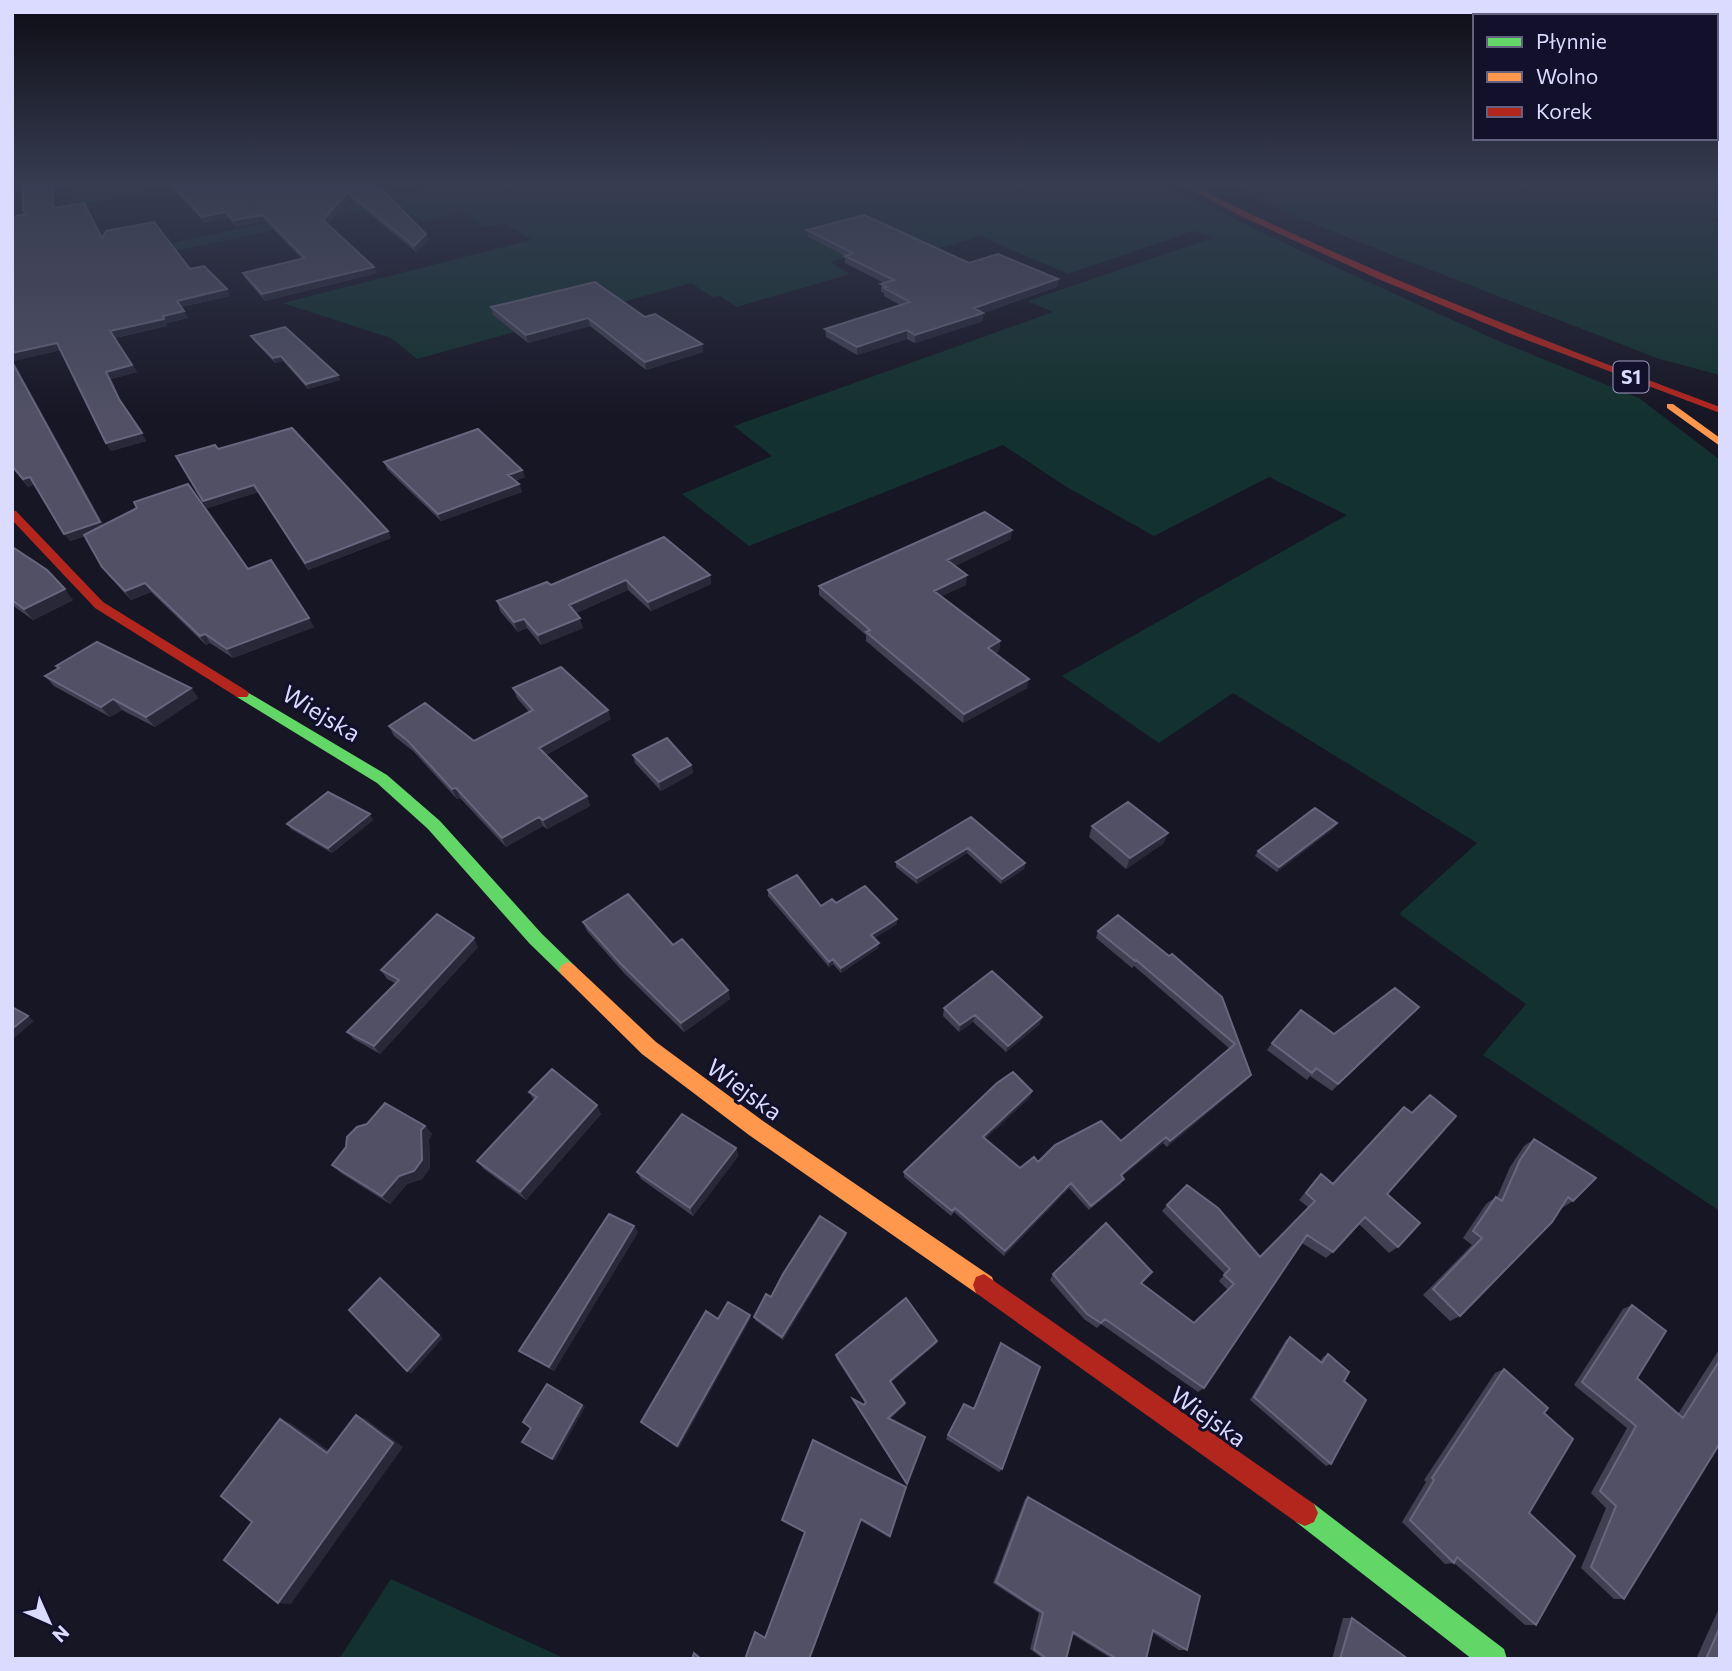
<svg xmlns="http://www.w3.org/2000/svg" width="1732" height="1671" viewBox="0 0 1732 1671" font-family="Commissioner,sans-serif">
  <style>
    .green { fill: #13322f }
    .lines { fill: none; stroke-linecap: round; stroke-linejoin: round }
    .fast { fill: #63d668; fill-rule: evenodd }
    .slow { fill: #ff974d; fill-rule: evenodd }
    .jam { fill: #b3261e; fill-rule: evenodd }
    .wall { fill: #414053 }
    .shaded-wall { fill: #292839 }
    .building { fill: #515065; stroke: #67667e; stroke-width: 2 }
    .labels { text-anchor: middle; stroke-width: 6; stroke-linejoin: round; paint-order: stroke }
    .shield { fill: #12102b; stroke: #9f9dbf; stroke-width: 2 }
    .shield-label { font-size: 19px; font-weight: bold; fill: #dbdaff }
    .near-street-label { font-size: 24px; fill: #dbdaff; stroke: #12102b }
  </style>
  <rect width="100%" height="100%" fill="#171625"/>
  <path class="green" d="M89 182H192L71 207 70 190Z
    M424 182H1158L1305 253 1494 339 1639 398 1720 460V1211L1483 1055 1526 1004 1399 914 1477 843 1233 693 1159 743 1062 676 1347 515 1269 477 1154 536 1065 486 1003 445 749 546 682 494 772 456 734 426 1053 312 1028 301 1212 238 1193 231 1068 274 980 236 937 249 912 239 830 262 850 274 737 307 720 296 712 297 691 283 417 359 391 338 283 303 532 240 505 223 484 227 463 213 422 222 397 204 61 275 63 267 420 189Z
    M1225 182H1720V215L1709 220 1720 221V375L1659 359 1298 218Z
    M391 1579 566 1659H339Z"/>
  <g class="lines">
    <path class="fast" d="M242 689 387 775 440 821 542 934 574 965 577 970 574 975 568 978 562 975 530 944 428 829 377 783 237 697 235 694 237 691Z
      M1305 1500 1314 1504 1504 1649 1507 1659H1472L1296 1522 1292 1513 1296 1504Z"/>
    <path class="slow" d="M1667 404H1673L1720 438V446L1667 408Z
      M568 962 574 965 656 1042 763 1121 992 1277 995 1285 992 1293 984 1296 976 1293 749 1135 642 1054 562 975 559 970 562 965Z"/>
    <path class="jam" d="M1177 182H1185C1359 269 1538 339 1720 407V413L1511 334 1376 278 1243 217Z
      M12 510 16 511 103 602 247 691 249 694 247 697H237L95 608 12 520Z
      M984 1274 1314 1504 1318 1513 1314 1522 1305 1526 1296 1522 976 1293 973 1285 976 1277Z"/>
  </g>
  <path class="wall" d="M56 182V207L102 237 190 269 230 296 181 307 188 318 166 323 167 326 115 338 137 372 111 379 122 404 146 441 111 451 106 443 61 350 13 361 103 525 248 569 314 627 233 658 210 643 206 645 151 592 131 600 108 575 85 536 70 541 35 484 28 487 13 468H12V217L25 214 23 210Z
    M167 182H317L322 186 342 182 428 240 416 252 350 198 328 224 377 273 265 301 246 279 243 273 302 259 265 221 237 227 228 218 205 223Z
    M807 230 969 263 1058 279 1057 287 983 313V321L915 343 907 339 857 355 826 337 825 329 900 305 884 296V293L881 292V284L884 283 845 263V256L808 237Z
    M491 307 645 317 702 344 703 352 646 370 590 326 528 343 493 315Z
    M251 336 338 375 340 380 308 389 283 361 275 363 254 341Z
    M218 449 388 531 391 538 308 570 258 492 207 508 176 456Z
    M384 462 522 470 525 477 515 481 519 484 522 492 441 521 387 469Z
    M1011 539 955 566 966 585 941 596 1000 641 999 651 995 653 1027 688 963 723 866 641V635L819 595V586Z
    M12 549 73 600 33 620 12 605Z
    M710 575 711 584 651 611 628 590 576 613 583 628 541 645 527 628 518 632 500 611 497 601 551 585Z
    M56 666 191 688 198 698 155 727 122 710 110 717 54 686 45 676 58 669Z
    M513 688 611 719 546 755 587 796 590 806 547 829 543 826 506 847 460 798 457 799 413 751 394 736 389 726 474 741 529 712 517 698Z
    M633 755 691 765 693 773 661 791 635 763Z
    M971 817 1025 863 1024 869 1001 884 967 853 917 884 896 867V862Z
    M373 820 332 853 291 829 287 824Z
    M1337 823 1333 829 1277 872 1255 856 1258 851Z
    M1092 826 1164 843 1126 869 1089 837Z
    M768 890 821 906 836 903 897 919V924L874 938 878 948 841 973 833 964 829 967 768 896Z
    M583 922 673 945 728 990 730 999 684 1032 624 973 587 931Z
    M1098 931 1222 997 1247 1080 1167 1147 1163 1143 1122 1176 1121 1184 1089 1210 1069 1188 1004 1256 954 1212 951 1216 904 1177V1172L1030 1097 985 1139 1020 1168 1038 1162 1121 1141 1230 1049 1134 966 1132 968 1096 938Z
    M478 947 380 1054 354 1039 347 1032 395 983 387 979 381 970Z
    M1419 1007 1332 1091 1310 1076 1307 1080 1267 1050 1272 1043 1334 1034Z
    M944 1008 1040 1024 1006 1052 973 1022 959 1032 943 1016Z
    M529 1092 601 1114 526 1200 484 1169 477 1161 534 1100Z
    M1396 1115 1387 1194 1398 1247 1389 1253 1359 1224 1333 1252 1326 1258 1302 1243 1204 1388 1198 1392 1101 1324 1097 1328 1084 1319 1050 1280 1053 1274 1152 1272 1141 1284 1194 1323 1228 1290 1219 1281 1225 1274 1162 1211 1167 1205 1259 1257 1308 1207 1299 1200 1314 1181 1321 1174 1332 1184Z
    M425 1126 432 1134 429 1139 430 1168 422 1179 407 1184 390 1204 341 1173 332 1165Z
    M1534 1139 1573 1201 1562 1208 1460 1316 1450 1321 1423 1295 1472 1245 1463 1238 1486 1204 1496 1197H1497L1510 1167 1524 1146Z
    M736 1148 738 1156 693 1216 641 1179 637 1172Z
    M638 1232 554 1371 525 1355 519 1351Z
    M846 1236 783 1340 755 1320 754 1317 771 1297Z
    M1632 1305 1637 1378 1678 1414 1720 1348V1443L1624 1599H1614L1581 1568 1606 1508 1591 1493 1627 1428 1574 1385 1623 1309Z
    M1290 1337 1320 1362 1323 1357 1328 1354 1344 1381 1331 1464 1326 1466 1250 1400 1286 1340Z
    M937 1341 936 1344 891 1382 905 1403V1405L890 1419 925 1437 907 1485 853 1401V1399L864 1405 865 1403 836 1358V1355Z
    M1504 1369 1544 1413 1529 1513 1536 1625H1525L1454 1563 1445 1564 1402 1522 1426 1482 1424 1480 1495 1373Z
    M948 1435 1002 1469 999 1472 946 1439Z
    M906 1487 890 1538 861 1521 810 1659H745L755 1632 765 1637 805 1533 782 1520Z
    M1028 1497 1187 1650H1179L1153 1633 1146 1659H1112L1072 1634 1066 1659H1043L1030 1649 1039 1613 993 1583 1025 1499Z
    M1720 1606V1659H1696Z
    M1343 1618H1352L1408 1659H1332Z"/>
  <path class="shaded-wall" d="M53 182H56V214L53 208Z
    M347 192 350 198 326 226 323 220Z
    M225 212 228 218 205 223 202 217Z
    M263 215 265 221 237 227 234 220Z
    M426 234 428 240 416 252 414 246Z
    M374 267 377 273 265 301 262 294Z
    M1058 279 1057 287 983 313V321L915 343V335L974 308Z
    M227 289 230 296 180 307 177 301Z
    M184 311 188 318 166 323 163 316Z
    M588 318 590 326 528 343 526 335Z
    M164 319 167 326 114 338 110 331Z
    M907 330V339L857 355V347Z
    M57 343 62 350 13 361 106 529 70 541 64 534 12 362V353Z
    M702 344 703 352 646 370 645 362Z
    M281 356 283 361 275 363 273 358Z
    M132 365 137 372 111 379 123 406 106 372Z
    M338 375 340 380 308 389 306 384Z
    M142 433 146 441 111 451 106 443Z
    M522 470 525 477 511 482 508 475Z
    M30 477 36 484 28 487 23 479Z
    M519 484 522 492 441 521 438 514Z
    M254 485 258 492 207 508 203 501Z
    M1012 530 1011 539 947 570V560Z
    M388 531 391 538 308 570 305 563Z
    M710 575 711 584 651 611 648 602Z
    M967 575 966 585 934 600V591Z
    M626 580 628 590 571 615 569 605Z
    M145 583 151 592 131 600 125 591Z
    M65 589 73 600 33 620 24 609Z
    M309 618 314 627 233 658 227 649Z
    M580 618 583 628 541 645 538 635Z
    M524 619 527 628 518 632 514 622Z
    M205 634 210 643 206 645 200 636Z
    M1000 641 999 651 987 657 988 648Z
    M1029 679 1027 688 963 723 964 714Z
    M191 688 198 698 155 727 146 717Z
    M113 699 122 710 110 717 101 707Z
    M608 710 611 719 542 757 539 748Z
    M691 765 693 773 661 791 659 782Z
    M456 788 460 798 457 799 452 789Z
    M587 796 590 806 547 829 543 820Z
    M370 814 373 820 332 853 328 848Z
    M539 817 543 826 506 847 502 838Z
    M1337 823 1333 829 1277 872 1279 867Z
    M1168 833 1164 843 1126 869 1130 858Z
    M968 848 967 853 917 884V878Z
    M1025 863 1024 869 1001 884 1002 879Z
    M897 919V924L871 940V935Z
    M474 938 478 947 380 1054 374 1046Z
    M879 943 878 948 841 973V968Z
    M833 959V964L829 967V962Z
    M728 990 730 999 684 1032 681 1023Z
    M1419 1007 1412 1015 1332 1091 1338 1084Z
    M975 1015 973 1022 959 1032 960 1025Z
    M28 1016 34 1021 12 1040V1029Z
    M1042 1017 1040 1024 1006 1052 1008 1046Z
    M1251 1075 1247 1080 1167 1147 1170 1141Z
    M1032 1091 1030 1097 982 1142 983 1137Z
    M597 1105 601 1114 526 1200 520 1192Z
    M425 1126 432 1134 429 1139 430 1168 422 1179 407 1184 390 1204 382 1196Z
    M1166 1137 1163 1143 1118 1180 1121 1175Z
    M736 1148 738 1156 693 1216 690 1208Z
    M1124 1179 1121 1184 1089 1210 1091 1206Z
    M1071 1183 1069 1188 1004 1256 1005 1251Z
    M634 1226 638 1232 554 1371 549 1367Z
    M846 1233V1236L783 1340 782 1337Z
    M380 1278 443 1338 411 1374 407 1371Z
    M750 1315 751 1318 679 1448 677 1446Z
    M937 1341 936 1344 890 1384V1381Z
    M905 1403V1405L888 1420V1418Z
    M582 1405 585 1407 555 1461 552 1459Z
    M356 1415 366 1419 403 1447 291 1604 278 1603Z
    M280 1419 292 1424 338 1457 327 1453Z"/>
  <path class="building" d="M23 182H53V208L84 203 102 238 106 231 154 222 190 269 204 266 227 289 177 301 184 311 163 316 164 319 110 331 132 365 106 372 119 399 142 433 106 443 57 343 12 353V217L26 214 23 210Z
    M170 182H317L322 186 342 182H375L426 234 414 246 347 192 323 220 374 267 262 294 243 273 305 258 263 215 234 220 225 212 202 217Z
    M864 215 969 263 998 254 1058 279 974 308 983 313 915 335 907 330 857 347 825 329 910 302 884 288 887 287 881 284 894 280 845 256 853 253 807 230Z
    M595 282 645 317 655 314 702 344 645 362 588 318 526 335 491 307Z
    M285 327 338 375 306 384 281 356 273 358 251 336Z
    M12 362 100 522 64 534 30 477 23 479 12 466Z
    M292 428 388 531 305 563 254 485 203 501 176 456 215 445 218 449Z
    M478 429 522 470 508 475 519 484 438 514 384 462Z
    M188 484 248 569 271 560 309 618 227 649 205 634 200 636 145 583 125 591 102 567 84 535 137 508 134 502Z
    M985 512 1012 530 947 560 967 575 934 591 1000 641 988 648 1029 679 964 714 866 632 870 630 819 586Z
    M664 537 710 575 648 602 626 580 569 605 580 618 538 635 524 619 514 622 497 601 547 582 551 585Z
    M14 548 47 570 65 589 24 609 12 600V549Z
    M97 642 191 688 146 717 113 699 101 707 45 676 59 668 56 666Z
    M561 667 608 710 539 748 587 796 543 820 539 817 502 838 456 788 452 789 408 741 389 726 425 703 474 741 533 710 513 688Z
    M667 738 691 765 659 782 633 755Z
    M328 792 370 814 328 848 287 824Z
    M1128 802 1168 833 1130 858 1092 826Z
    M1315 808 1337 823 1279 867 1258 851Z
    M971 817 1025 863 1002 879 968 848 917 878 896 862Z
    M797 875 821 906 832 899 836 903 865 886 897 919 871 935 879 943 841 968 833 959 829 962 768 890Z
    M628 894 673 945 682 939 728 990 681 1023 621 964 583 922Z
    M437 914 474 938 374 1046 347 1032 399 980 381 970Z
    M1118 915 1169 956 1172 954 1222 997 1251 1075 1170 1141 1166 1137 1121 1175 1124 1179 1091 1206 1071 1183 1005 1251 955 1208 952 1211 904 1172 997 1083 1013 1072 1032 1091 983 1137 1020 1168 1034 1157 1038 1162 1055 1145 1101 1121 1121 1141 1235 1044 1136 960 1135 961 1098 931Z
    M992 971 1042 1017 1008 1046 975 1015 960 1025 944 1008Z
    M1395 988 1419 1007 1338 1084 1316 1068 1312 1073 1272 1043 1301 1010 1334 1034Z
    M12 1007 28 1016 12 1029Z
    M552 1069 597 1105 520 1192 477 1161 537 1097 529 1092Z
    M1430 1095 1456 1116 1387 1194 1420 1223 1398 1247 1365 1217 1333 1252 1307 1235 1204 1388 1105 1319 1101 1323 1087 1314 1053 1274 1106 1223 1152 1272 1141 1283 1194 1323 1234 1284 1224 1275 1230 1269 1167 1205 1187 1185 1218 1208 1260 1257 1315 1201 1306 1193 1321 1174 1333 1184 1404 1107 1412 1113Z
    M385 1103 425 1126 421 1130 422 1160 414 1171 399 1176 382 1196 332 1165 346 1147 347 1137 357 1127 367 1124Z
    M682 1114 736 1148 690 1208 637 1172Z
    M1534 1139 1596 1178 1573 1201 1568 1197 1552 1222 1460 1316 1433 1289 1482 1238 1473 1231 1496 1197 1502 1201 1520 1160Z
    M609 1214 634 1226 549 1367 519 1351Z
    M820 1216 846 1233 782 1337 754 1317 766 1294 771 1297 783 1274Z
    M380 1278 439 1335 407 1371 349 1310Z
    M906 1298 937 1341 890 1381 905 1403 888 1418 925 1437 907 1484 853 1399 864 1405 866 1402 836 1355Z
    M728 1302 750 1315 677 1446 641 1422 706 1311 718 1319Z
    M1632 1305 1666 1331 1637 1378 1683 1418 1720 1360V1443L1624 1599 1591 1567 1616 1506 1600 1491 1636 1426 1582 1382Z
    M1290 1337 1322 1363 1328 1354 1349 1372 1344 1381 1366 1400 1331 1464 1254 1397Z
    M1001 1343 1040 1367 1002 1469 948 1435 964 1404 974 1409Z
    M1504 1369 1548 1408 1544 1413 1573 1439 1529 1513 1575 1556 1536 1625 1457 1557 1454 1563 1410 1520 1434 1480 1432 1478Z
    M547 1384 582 1405 552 1459 522 1442 531 1428 523 1422Z
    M356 1415 393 1443 278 1603 224 1560 252 1522 221 1496 280 1419 327 1453Z
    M813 1440 906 1487 890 1536 861 1519 809 1659H745L755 1632 765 1638 805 1532 782 1520Z
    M1028 1497 1200 1596 1187 1650 1153 1630 1146 1659H1117L1073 1632 1066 1659H1047L1034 1649 1043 1613 996 1582Z
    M1352 1618 1408 1659H1340Z
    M1720 1627V1659H1706Z
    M694 1653 701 1659H692Z"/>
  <linearGradient id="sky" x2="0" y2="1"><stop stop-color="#0d0c14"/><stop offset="0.44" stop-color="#363c51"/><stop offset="1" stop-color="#363c51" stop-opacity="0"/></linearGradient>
  <rect width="1732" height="416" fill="url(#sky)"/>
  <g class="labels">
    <rect class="shield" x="1613.5" y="361.5" width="35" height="31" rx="5"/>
    <g class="shield-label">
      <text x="1631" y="384">S1</text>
    </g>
    <g class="near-street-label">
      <text transform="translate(321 714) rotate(31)" y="8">Wiejska</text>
      <text transform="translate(744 1090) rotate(36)" y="8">Wiejska</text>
      <text transform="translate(1208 1417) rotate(35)" y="8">Wiejska</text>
    </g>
  </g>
  <rect width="1732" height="1671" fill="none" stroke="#dbdaff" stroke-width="28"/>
  <rect x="1473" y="14" width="245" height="126" fill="#12102b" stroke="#626180" stroke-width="2"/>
  <rect x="1487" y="37" width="35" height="10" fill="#63d668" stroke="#626180" stroke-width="2"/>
  <text x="1536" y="49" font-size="21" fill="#dbdaff">Płynnie</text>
  <rect x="1487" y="72" width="35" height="10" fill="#ff974d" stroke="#626180" stroke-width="2"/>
  <text x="1536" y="84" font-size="21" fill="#dbdaff">Wolno</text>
  <rect x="1487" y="107" width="35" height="10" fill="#b3261e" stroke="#626180" stroke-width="2"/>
  <text x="1536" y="119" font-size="21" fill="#dbdaff">Korek</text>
  <g transform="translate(49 1622) rotate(135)" stroke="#12102b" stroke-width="5" paint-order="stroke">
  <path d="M0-5L12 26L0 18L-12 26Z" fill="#dbdaff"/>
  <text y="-10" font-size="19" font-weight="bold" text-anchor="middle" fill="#dbdaff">N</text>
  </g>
</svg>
